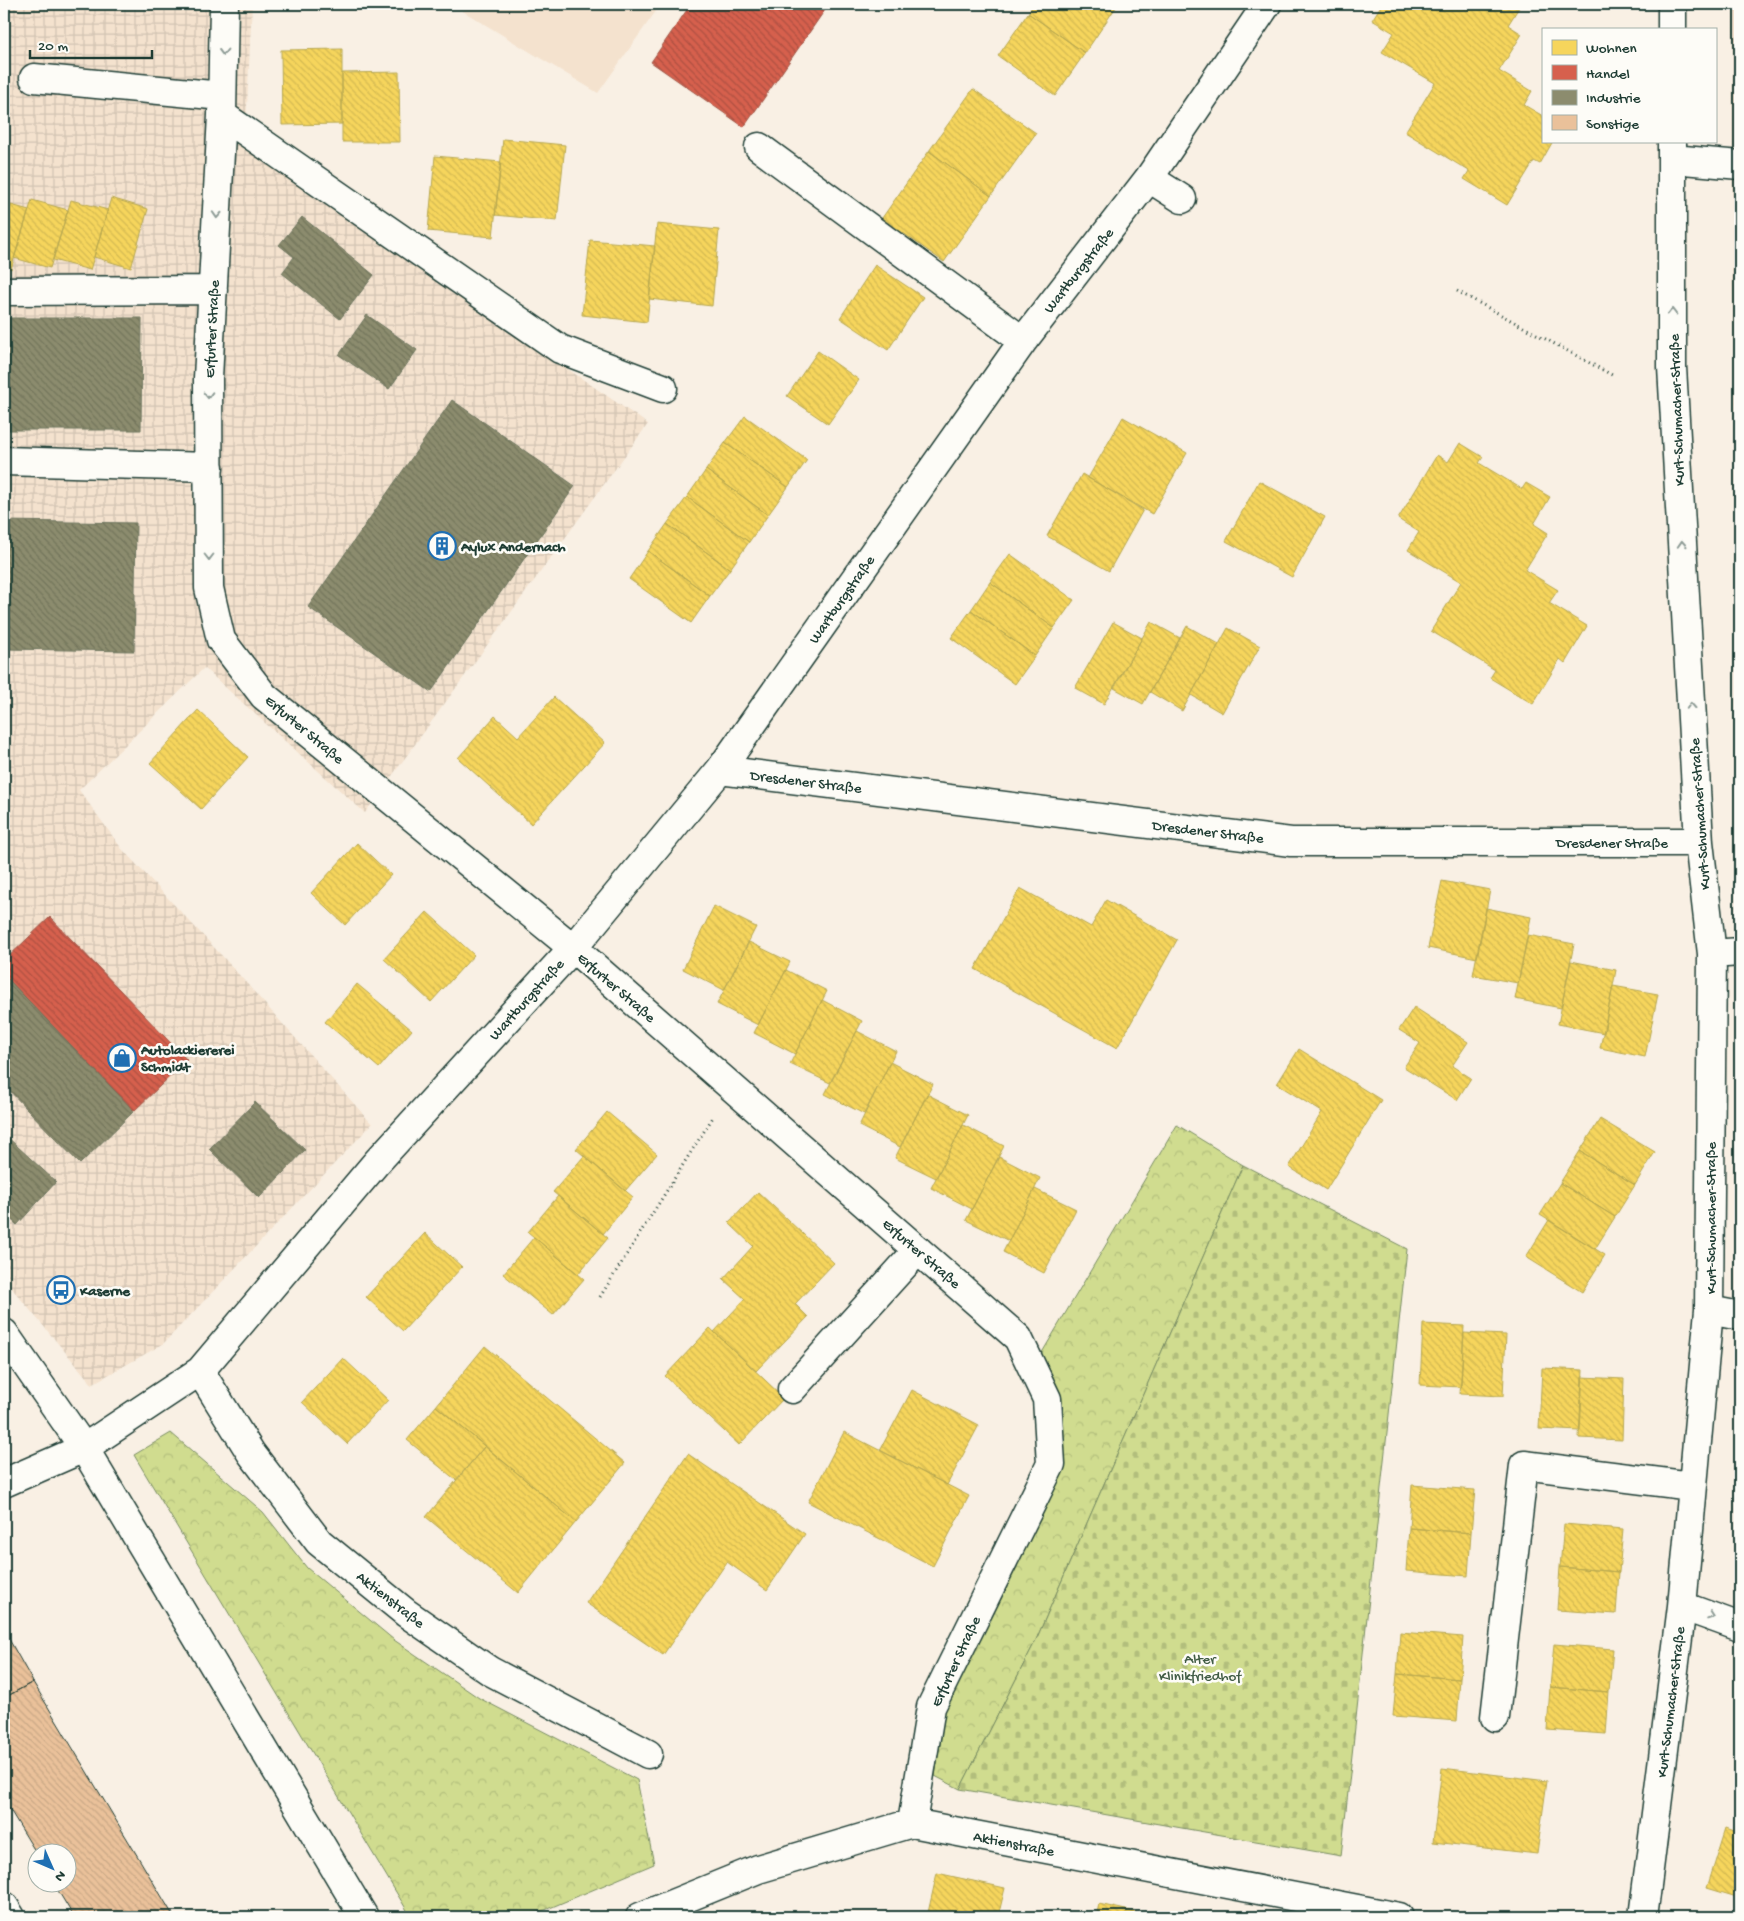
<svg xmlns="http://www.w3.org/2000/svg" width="1744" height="1921" viewBox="0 0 1744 1921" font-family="'Gochi Hand',sans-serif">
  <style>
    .built { fill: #f4e2ce }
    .industrial { fill: url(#industrial-grid) }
    .forest { fill: url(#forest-crowns); stroke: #788c62 }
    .cemetery { fill: url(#cemetery-stones); stroke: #788c62 }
    .homes { fill: url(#homes-back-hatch); stroke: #b6a750 }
    .shops { fill: url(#shops-back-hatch); stroke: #9f5646 }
    .industry { fill: url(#industry-back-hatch); stroke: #6b745d }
    .building { fill: url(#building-back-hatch); stroke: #1f3d34 }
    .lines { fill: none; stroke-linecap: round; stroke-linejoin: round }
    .minor-casing { stroke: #1f3d34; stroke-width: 31 }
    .path { stroke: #1f3d34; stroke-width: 3; stroke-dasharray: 1 4; stroke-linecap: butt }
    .minor { stroke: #fdfcf7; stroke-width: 28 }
    .oneway { stroke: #8e9c96 }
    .labels { text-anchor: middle; stroke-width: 5; stroke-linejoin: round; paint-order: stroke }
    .street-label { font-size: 15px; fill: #1f3d34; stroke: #fdfcf7 }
    .poi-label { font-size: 15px; font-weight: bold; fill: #1f3d34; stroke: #fdfcf7; text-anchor: start }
    .park-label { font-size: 15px; fill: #425d46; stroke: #fdfcf7 }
  </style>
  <defs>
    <pattern id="industrial-grid" width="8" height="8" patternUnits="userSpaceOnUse" patternTransform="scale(1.25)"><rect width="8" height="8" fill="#f4e2ce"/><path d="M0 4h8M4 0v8" fill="none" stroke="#d1c3b2"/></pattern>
    <pattern id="forest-crowns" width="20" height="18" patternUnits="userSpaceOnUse" patternTransform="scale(1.25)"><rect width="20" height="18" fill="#d0dc8f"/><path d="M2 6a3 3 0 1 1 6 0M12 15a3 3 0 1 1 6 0" fill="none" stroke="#b2be7c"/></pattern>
    <pattern id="cemetery-stones" width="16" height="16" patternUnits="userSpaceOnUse" patternTransform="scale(1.25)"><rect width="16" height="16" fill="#d0dc8f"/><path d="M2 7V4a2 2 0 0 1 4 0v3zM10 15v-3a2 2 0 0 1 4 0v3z" fill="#b2be7c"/></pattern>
    <pattern id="homes-back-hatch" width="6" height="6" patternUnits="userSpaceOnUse" patternTransform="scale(1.25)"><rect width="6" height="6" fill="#f6d55c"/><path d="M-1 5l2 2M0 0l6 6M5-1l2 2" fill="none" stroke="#d2b851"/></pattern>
    <pattern id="shops-back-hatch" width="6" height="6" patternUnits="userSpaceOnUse" patternTransform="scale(1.25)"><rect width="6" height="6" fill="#d6604d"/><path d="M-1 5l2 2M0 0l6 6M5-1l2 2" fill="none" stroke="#ad5041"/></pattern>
    <pattern id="industry-back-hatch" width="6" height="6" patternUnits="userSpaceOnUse" patternTransform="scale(1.25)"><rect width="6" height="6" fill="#8c8c6e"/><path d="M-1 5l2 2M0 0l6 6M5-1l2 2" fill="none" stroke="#72745b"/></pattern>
    <pattern id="building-back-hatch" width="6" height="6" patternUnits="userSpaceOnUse" patternTransform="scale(1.25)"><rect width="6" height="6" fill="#eac19a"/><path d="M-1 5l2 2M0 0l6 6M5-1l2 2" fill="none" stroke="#c8a785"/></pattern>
  </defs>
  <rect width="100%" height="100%" fill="#f9f0e4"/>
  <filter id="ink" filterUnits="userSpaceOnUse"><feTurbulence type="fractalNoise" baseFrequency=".02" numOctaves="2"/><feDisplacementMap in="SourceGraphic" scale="10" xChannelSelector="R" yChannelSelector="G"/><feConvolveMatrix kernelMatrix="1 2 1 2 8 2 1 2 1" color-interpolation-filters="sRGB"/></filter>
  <g filter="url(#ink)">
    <path class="built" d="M451 4H661L598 93Z
      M1733 4H1740V574L1732 266Z"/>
    <path class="industrial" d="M4 4H252L245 148 648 424 365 813 204 668 79 790 122 849 224 958 372 1124 163 1344 92 1384 4 1279Z"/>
    <path class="forest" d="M1177 1125 1243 1165 1036 1640 960 1789 935 1776 945 1709 1065 1467 1062 1401 1040 1356Z
      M171 1433 263 1512 307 1568 394 1640 479 1698 637 1780 654 1864 545 1910 516 1917H411L134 1455Z"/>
    <path class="cemetery" d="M1243 1165 1407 1249 1341 1856 960 1789 1036 1640Z"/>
    <path class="homes" d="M1034 4H1111L1116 7 1085 53 1028 13Z
      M1382 4H1521L1508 25 1522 34 1499 71 1532 91 1524 105 1543 116V141H1553L1540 164 1534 161 1507 205 1464 179 1469 171 1405 132 1435 83 1382 52 1394 33 1372 20Z
      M1028 13 1085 53 1055 96 998 56Z
      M342 49V124L282 125 281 50Z
      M399 72 400 142H342V73Z
      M973 89 1036 133 991 196 929 151Z
      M503 139 565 145 557 221 495 215Z
      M929 151 991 196 944 262 882 218Z
      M435 156 501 162 493 237 428 231Z
      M111 198 148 209 131 268 94 257Z
      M32 200 68 210 50 268 14 258Z
      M71 200 108 210 90 270 53 260Z
      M4 203 29 210 11 269 4 267Z
      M657 224 719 230 712 306 649 299Z
      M590 240 655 246 647 322 582 315Z
      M875 265 923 297 888 350 840 318Z
      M818 351 859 380 828 424 787 396Z
      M745 416 807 460 788 487 725 443Z
      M1123 417 1187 453 1152 514 1088 478Z
      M725 443 788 487 768 515 706 470Z
      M1460 443 1483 457 1479 463 1522 489 1526 483 1550 497 1534 524 1548 533 1525 570 1558 590 1549 603 1587 626 1565 663 1560 659 1533 704 1490 678 1495 670 1431 631 1461 582 1408 550 1419 532 1398 519 1437 455 1448 462Z
      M706 470 768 515 749 542 687 497Z
      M1082 474 1143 510 1109 571 1047 536Z
      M1259 481 1325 517 1292 577 1226 541Z
      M687 497 749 542 730 569 667 524Z
      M667 524 730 569 710 596 648 551Z
      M648 551 710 596 691 623 629 579Z
      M1010 554 1074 600 1054 628 990 582Z
      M990 582 1054 628 1035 656 971 610Z
      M971 610 1035 656 1015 684 951 638Z
      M1113 622 1142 638 1104 704 1075 688Z
      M1151 622 1180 638 1143 704 1114 688Z
      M1187 626 1219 644 1182 711 1150 692Z
      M1228 628 1260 646 1222 713 1191 695Z
      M554 697 605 743 531 824 458 758 495 716 518 737Z
      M198 710 248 757 201 809 150 763Z
      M357 843 391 875 345 925 311 893Z
      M1442 881 1490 890 1477 958 1428 948Z
      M1020 888 1091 927 1106 900 1177 940 1117 1048 975 969Z
      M714 906 756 927 724 990 683 969Z
      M1486 908 1531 917 1518 983 1473 975Z
      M427 912 474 955 431 1002 384 959Z
      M1528 935 1574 944 1561 1008 1515 999Z
      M749 942 790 962 758 1025 717 1004Z
      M1571 961 1616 970 1604 1033 1558 1024Z
      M786 970 827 991 795 1054 754 1033Z
      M357 984 412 1030 379 1068 325 1022Z
      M1613 986 1658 994 1645 1057 1600 1048Z
      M822 1000 862 1021 830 1083 790 1064Z
      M1414 1007 1468 1042 1452 1066 1471 1078 1457 1100 1404 1067 1420 1043 1399 1030Z
      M857 1031 896 1051 864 1114 825 1094Z
      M1299 1049 1381 1100 1326 1190 1289 1167 1322 1112 1277 1084Z
      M890 1062 933 1084 900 1147 859 1126Z
      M927 1094 968 1115 936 1178 895 1158Z
      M607 1112 657 1154 625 1191 576 1149Z
      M1600 1119 1655 1152 1635 1185 1580 1151Z
      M963 1125 1004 1146 972 1209 931 1188Z
      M1580 1151 1635 1185 1615 1217 1560 1183Z
      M584 1156 633 1197 603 1234 553 1192Z
      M999 1157 1040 1178 1009 1241 966 1220Z
      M1560 1183 1615 1217 1595 1249 1540 1215Z
      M1035 1189 1076 1209 1044 1273 1003 1252Z
      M758 1192 834 1263 795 1304 808 1317 756 1371 714 1332 745 1299 723 1279 753 1246 729 1223Z
      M558 1196 608 1238 578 1274 528 1232Z
      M1549 1220 1605 1255 1582 1292 1526 1257Z
      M425 1233 462 1267 403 1331 366 1297Z
      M534 1237 584 1279 553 1315 503 1274Z
      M1423 1324 1464 1326 1461 1387 1420 1385Z
      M710 1328 784 1398 739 1445 665 1376Z
      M1464 1333 1506 1335 1503 1396 1460 1394Z
      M485 1346 625 1463 576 1522 436 1406Z
      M343 1358 388 1400 347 1444 302 1402Z
      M1542 1368 1583 1370 1580 1431 1539 1429Z
      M1582 1377 1624 1379 1622 1440 1579 1438Z
      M912 1390 979 1425 947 1485 880 1450Z
      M436 1406 485 1446 456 1480 407 1440Z
      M844 1432 969 1496 933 1566 808 1502Z
      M485 1446 576 1522 518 1593 426 1517Z
      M688 1454 805 1534 767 1590 727 1562 663 1655 586 1603Z
      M1412 1485 1475 1490 1471 1533 1409 1528Z
      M1564 1524 1623 1529 1619 1572 1560 1567Z
      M1409 1528 1471 1533 1468 1576 1406 1571Z
      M1560 1567 1619 1572 1616 1614 1557 1610Z
      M1400 1632 1463 1637 1460 1679 1397 1674Z
      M1554 1644 1613 1649 1609 1692 1550 1687Z
      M1397 1674 1460 1679 1457 1721 1393 1716Z
      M1550 1687 1609 1692 1606 1734 1547 1730Z
      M1442 1768 1547 1781 1537 1854 1433 1842Z
      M1726 1828 1740 1833V1898L1707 1888Z
      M937 1873 1005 1888 998 1917H927Z
      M1099 1904 1157 1917H1096Z"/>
    <path class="shops" d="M691 4H829L744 127 651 62Z
      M50 917 187 1060 134 1111 4 975V961Z"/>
    <path class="industry" d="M302 217 374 275 340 319 282 273 294 257 279 245Z
      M367 315 417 350 389 389 339 355Z
      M4 318H142L141 430H4Z
      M452 400 575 486 431 692 308 607Z
      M4 521 136 523 134 651 4 649Z
      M4 975 134 1111 80 1164 4 1085Z
      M255 1102 305 1150 259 1198 209 1149Z
      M4 1134 56 1182 17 1225 4 1213Z"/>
    <path class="building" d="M5 1632 33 1682 4 1698V1633Z
      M33 1682 174 1917H74L54 1884H68V1854H38V1856L4 1800V1698Z"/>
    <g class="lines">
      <defs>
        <path id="minor" d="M224 4 222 115 208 378 209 588 221 640 264 696 573 948 1018 1338 1047 1399 1051 1464 931 1707 912 1823
          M1672 29V4
          M34 78 222 96
          M222 115 560 349 663 388
          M759 147 1023 341
          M1672 159 1740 165
          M1149 178 1182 199
          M4 291 213 290
          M4 461 209 467
          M720 770 1291 842H1699
          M1712 954 1740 952
          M1709 1310 1740 1316
          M4 1333 84 1448 364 1917
          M200 1371 251 1453 319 1542 406 1613 490 1671 648 1754
          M792 1389 918 1250
          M4 1483 84 1448 200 1371 376 1163 573 948 720 770 1023 341 1149 178 1267 4
          M1682 1606 1740 1627
          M1495 1717 1524 1465 1692 1486
          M4 1906 11 1917
          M640 1917 758 1869 912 1823 1399 1917
          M1643 1917 1682 1606 1709 1310 1712 954 1699 842 1672 367V141"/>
      </defs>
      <use href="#minor" class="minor-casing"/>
      <path class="path" d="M1457 291 1612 375
        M600 1297 713 1117"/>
      <use href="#minor" class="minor"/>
    </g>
    <defs><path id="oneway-chevron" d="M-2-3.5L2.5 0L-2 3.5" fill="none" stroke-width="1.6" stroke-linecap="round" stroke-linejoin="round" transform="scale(1.25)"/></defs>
    <g class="oneway">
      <use href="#oneway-chevron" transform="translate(223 52) rotate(91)"/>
      <use href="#oneway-chevron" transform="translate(217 215) rotate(93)"/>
      <use href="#oneway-chevron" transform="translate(1672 312) rotate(-90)"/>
      <use href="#oneway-chevron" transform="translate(208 395) rotate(89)"/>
      <use href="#oneway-chevron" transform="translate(1682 544) rotate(-93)"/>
      <use href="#oneway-chevron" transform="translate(209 557) rotate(90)"/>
      <use href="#oneway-chevron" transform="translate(1691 706) rotate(-93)"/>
      <use href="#oneway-chevron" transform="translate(1711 1616) rotate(19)"/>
    </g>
  </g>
  <defs>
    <symbol id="building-ring" viewBox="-11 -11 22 22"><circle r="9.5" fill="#fdfcf7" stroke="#1f6fb2" stroke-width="1.5"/><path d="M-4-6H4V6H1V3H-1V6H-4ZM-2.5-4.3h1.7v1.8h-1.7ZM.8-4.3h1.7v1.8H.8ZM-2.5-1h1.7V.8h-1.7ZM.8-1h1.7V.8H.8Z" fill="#1f6fb2"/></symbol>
    <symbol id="shop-ring" viewBox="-11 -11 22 22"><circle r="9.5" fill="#fdfcf7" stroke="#1f6fb2" stroke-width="1.5"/><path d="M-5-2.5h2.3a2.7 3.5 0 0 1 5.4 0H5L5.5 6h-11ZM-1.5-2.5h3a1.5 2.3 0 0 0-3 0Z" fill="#1f6fb2"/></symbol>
    <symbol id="bus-ring" viewBox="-11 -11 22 22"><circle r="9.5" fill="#fdfcf7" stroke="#1f6fb2" stroke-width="1.5"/><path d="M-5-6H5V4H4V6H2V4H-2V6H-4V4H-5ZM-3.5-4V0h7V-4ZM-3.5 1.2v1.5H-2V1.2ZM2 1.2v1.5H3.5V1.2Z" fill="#1f6fb2"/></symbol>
  </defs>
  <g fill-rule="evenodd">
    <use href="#building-ring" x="426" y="530" width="32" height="32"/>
    <use href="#shop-ring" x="106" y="1042" width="32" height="32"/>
    <use href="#bus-ring" x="45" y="1274" width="32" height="32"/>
  </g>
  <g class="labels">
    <g class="street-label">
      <text transform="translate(1078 270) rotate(-52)" y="5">Wartburgstraße</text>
      <text transform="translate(211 329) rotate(-87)" y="5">Erfurter Straße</text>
      <text transform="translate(1676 410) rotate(-92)" y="5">Kurt-Schumacher-Straße</text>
      <text transform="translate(841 599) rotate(-55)" y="5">Wartburgstraße</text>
      <text transform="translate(305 729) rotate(40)" y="5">Erfurter Straße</text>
      <text transform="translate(806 781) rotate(7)" y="5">Dresdener Straße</text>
      <text transform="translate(1699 814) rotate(-94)" y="5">Kurt-Schumacher-Straße</text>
      <text transform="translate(1208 831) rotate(7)" y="5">Dresdener Straße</text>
      <text x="1612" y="847">Dresdener Straße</text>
      <text transform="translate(617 987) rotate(41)" y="5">Erfurter Straße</text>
      <text transform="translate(526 999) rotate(-48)" y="5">Wartburgstraße</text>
      <text transform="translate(1710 1218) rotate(-90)" y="5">Kurt-Schumacher-Straße</text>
      <text transform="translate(922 1253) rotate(41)" y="5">Erfurter Straße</text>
      <text transform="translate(391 1599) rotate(38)" y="5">Aktienstraße</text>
      <text transform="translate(955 1661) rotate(-65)" y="5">Erfurter Straße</text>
      <text transform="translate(1670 1702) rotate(-83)" y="5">Kurt-Schumacher-Straße</text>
      <text transform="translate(1014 1843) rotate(11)" y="5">Aktienstraße</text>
    </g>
    <g class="poi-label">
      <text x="461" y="551">Aylux Andernach</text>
      <text x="141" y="1054">Autolackiererei<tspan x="141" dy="17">Schmidt</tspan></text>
      <text x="80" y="1295">Kaserne</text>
    </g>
    <g class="park-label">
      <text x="1200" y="1663">Alter<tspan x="1200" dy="17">Klinikfriedhof</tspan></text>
    </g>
  </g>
  <rect width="1744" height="1921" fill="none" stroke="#fdfcf7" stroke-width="20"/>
  <rect x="10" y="10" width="1724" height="1901" fill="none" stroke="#1f3d34" stroke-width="2" filter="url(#ink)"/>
  <rect x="1542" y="28" width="175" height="115" fill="#fdfcf7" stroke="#a4b0a9"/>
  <rect x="1552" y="40" width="25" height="15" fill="#f6d55c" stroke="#a4b0a9"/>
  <text x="1586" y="52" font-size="15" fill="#1f3d34">Wohnen</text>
  <rect x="1552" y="65" width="25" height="15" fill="#d6604d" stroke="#a4b0a9"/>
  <text x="1586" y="78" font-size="15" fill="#1f3d34">Handel</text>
  <rect x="1552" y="90" width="25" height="15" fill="#8c8c6e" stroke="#a4b0a9"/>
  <text x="1586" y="102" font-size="15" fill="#1f3d34">Industrie</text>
  <rect x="1552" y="115" width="25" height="15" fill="#eac19a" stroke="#a4b0a9"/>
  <text x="1586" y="128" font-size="15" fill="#1f3d34">Sonstige</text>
  <g transform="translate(52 1868) rotate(135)"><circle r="24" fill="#fdfcf7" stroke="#a4b0a9"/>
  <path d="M0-4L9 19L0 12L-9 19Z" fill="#1f6fb2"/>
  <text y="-8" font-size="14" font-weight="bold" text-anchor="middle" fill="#1f3d34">N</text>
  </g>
  <path d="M30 50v8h122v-8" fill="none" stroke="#1f3d34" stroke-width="2.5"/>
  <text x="38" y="50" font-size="15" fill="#1f3d34" stroke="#fdfcf7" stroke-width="4" paint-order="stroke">20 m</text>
</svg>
